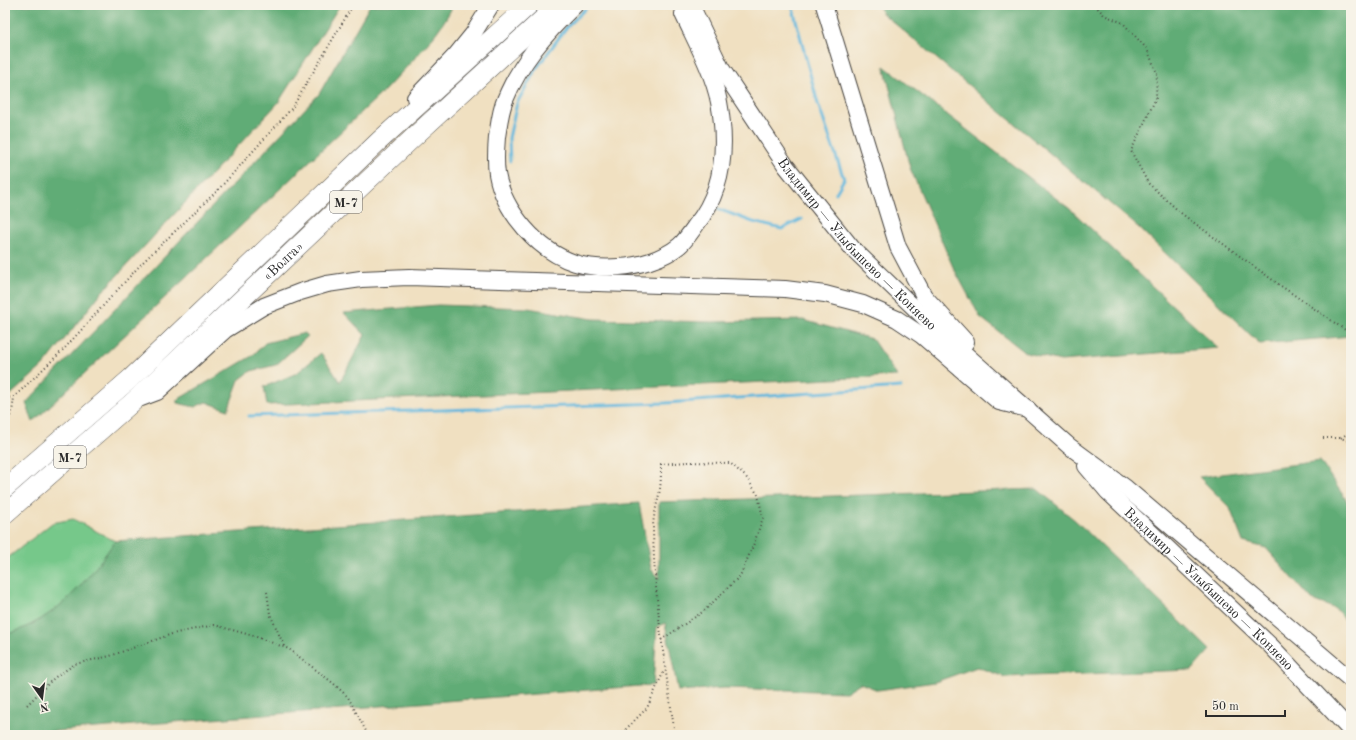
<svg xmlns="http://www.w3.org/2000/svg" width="1356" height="740" viewBox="0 0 1356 740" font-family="'Old Standard TT',serif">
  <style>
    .green { fill: #76c88a; stroke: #507a5a }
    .forest { fill: #60ac76; stroke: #466c50 }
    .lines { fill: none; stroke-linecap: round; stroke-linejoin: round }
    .stream { stroke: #60b7dd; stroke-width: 3 }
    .secondary-casing { stroke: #494642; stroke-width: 18 }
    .trunk-casing { stroke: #494642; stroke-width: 20 }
    .path { stroke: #494642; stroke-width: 2; stroke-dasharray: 1 3; stroke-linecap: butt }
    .secondary { stroke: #fff; stroke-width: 16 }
    .trunk { stroke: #fff; stroke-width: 19 }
    .labels { text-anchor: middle; stroke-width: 3.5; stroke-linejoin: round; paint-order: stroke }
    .shield { fill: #f7f3e8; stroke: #686764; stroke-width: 1 }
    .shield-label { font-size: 13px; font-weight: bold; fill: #2b2b2b }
    .street-label { font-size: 14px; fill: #2b2b2b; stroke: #f7f3e8 }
  </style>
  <rect width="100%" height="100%" fill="#f7f3e8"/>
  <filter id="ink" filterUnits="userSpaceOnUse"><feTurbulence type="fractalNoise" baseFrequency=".025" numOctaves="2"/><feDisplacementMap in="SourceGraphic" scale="8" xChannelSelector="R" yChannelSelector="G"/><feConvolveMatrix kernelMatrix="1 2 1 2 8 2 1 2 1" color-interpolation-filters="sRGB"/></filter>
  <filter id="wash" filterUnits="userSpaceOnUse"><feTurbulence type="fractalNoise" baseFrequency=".012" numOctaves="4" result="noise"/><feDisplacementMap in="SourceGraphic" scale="16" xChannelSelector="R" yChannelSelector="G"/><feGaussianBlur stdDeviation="0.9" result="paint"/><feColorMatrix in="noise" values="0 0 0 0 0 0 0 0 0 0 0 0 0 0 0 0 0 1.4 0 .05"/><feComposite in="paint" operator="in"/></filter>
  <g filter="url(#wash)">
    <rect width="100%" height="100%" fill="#f0e0c1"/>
    <path class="green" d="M73 519 115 541C86 583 56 620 5 635V560L52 523Z"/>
    <path class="forest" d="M5 5H340L278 103 101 293 44 365 5 400Z
      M370 5H453C440 35 406 67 384 91L33 422 26 403 319 94Z
      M879 5H1351V336L1260 344 1138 227 881 12Z
      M884 66 1070 209 1218 348 1061 361 1026 353 980 317 953 267 910 168Z
      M438 305 528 308 593 319 712 322 803 320 872 339 897 376 267 405 264 387 297 373 321 353 340 382 365 335 344 313Z
      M305 333 308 336 276 365 251 371 239 380 228 410 206 402 195 407 177 403V400L252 356 265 343Z
      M1320 461 1351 507V627L1336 609 1312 600 1266 548 1243 542 1230 508 1199 477Z
      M1037 489 1076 521 1210 650 1192 670 1005 677 977 667 935 682 878 690 860 683 846 692 725 688 678 691 665 623 657 627 653 685 5 735V635C56 620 86 583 115 541L639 503 651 569 659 579V502Z"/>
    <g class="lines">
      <path class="stream" d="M792 5 818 104 844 179 836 193
        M510 161 509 138 517 103 536 69 566 28 589 5
        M718 209 753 222 782 229 802 219
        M249 416 666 403 901 387"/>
    </g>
  </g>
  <g filter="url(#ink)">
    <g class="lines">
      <defs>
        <g id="secondary">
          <path d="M575 5C546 33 520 63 505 100 500 112 499 125 497 137 496 149 495 161 497 174 504 212 538 251 575 263 588 267 605 268 619 267 638 266 663 259 679 246 685 241 691 232 696 225 724 190 727 145 719 102 713 72 696 42 683 14"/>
          <path id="s1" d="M691 5 721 68 786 166 852 248 928 321 1069 446 1126 488 1351 680"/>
          <path d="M824 5 898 247 924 296 966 342"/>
          <path d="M415 98 456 55 473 34 491 5"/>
          <path d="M141 398 157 392 225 330 264 306 300 292 327 284 361 279 409 277 785 289 825 294 863 304 897 319 921 335 999 402 1028 409"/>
          <path id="s2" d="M1086 466 1108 492 1271 646 1351 731"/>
        </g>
        <g id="trunk">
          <path d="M5 488 131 378 379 141 529 5"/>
          <path id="s3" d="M5 514 135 400 417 134 558 5"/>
        </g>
      </defs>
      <use href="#secondary" class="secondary-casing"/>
      <use href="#trunk" class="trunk-casing"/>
      <path class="path" d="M1095 5 1104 15 1123 23 1147 49 1157 73 1156 98 1131 151 1148 183 1182 214 1281 286 1351 334
        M5 398 14 397 64 349 142 263 218 190 292 108 353 5
        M5 427 12 412 14 398
        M1323 438H1341L1351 442
        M1341 438 1351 431
        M267 592 270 614 285 648
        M661 640 704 611 740 576 753 546 763 518 758 495 746 477 730 463 688 462 661 464C661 472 661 481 660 489 658 502 653 515 653 528 654 598 665 666 675 735
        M27 705 54 678 75 664 110 656 172 634 214 625 254 636 289 649 333 683 348 697 368 735
        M620 735 647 708 664 671"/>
      <use href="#secondary" class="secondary"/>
      <use href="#trunk" class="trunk"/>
    </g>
  </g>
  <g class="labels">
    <g class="shield">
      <rect x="330" y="191" width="32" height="22" rx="3"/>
      <rect x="54" y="446" width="32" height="22" rx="3"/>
    </g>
    <g class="shield-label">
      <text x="346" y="207">М-7</text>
      <text x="70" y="462">М-7</text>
    </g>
    <g class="street-label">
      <text dy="5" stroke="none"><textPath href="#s1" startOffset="293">Владимир — Улыбышево — Коняево</textPath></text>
      <text dy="5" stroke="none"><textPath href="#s3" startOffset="376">«Волга»</textPath></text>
      <text dy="5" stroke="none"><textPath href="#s2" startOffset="174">Владимир — Улыбышево — Коняево</textPath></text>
    </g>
  </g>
  <rect width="1356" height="740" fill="none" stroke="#f7f3e8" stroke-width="20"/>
  <g transform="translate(42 698) rotate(166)" stroke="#f7f3e8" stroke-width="3" paint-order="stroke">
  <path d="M0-3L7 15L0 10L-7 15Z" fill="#2b2b2b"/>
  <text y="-6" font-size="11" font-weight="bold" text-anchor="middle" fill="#2b2b2b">N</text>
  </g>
  <path d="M1206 710v6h79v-6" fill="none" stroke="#2b2b2b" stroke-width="2"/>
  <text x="1212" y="710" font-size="12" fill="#2b2b2b" stroke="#f7f3e8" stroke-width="3" paint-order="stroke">50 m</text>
</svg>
